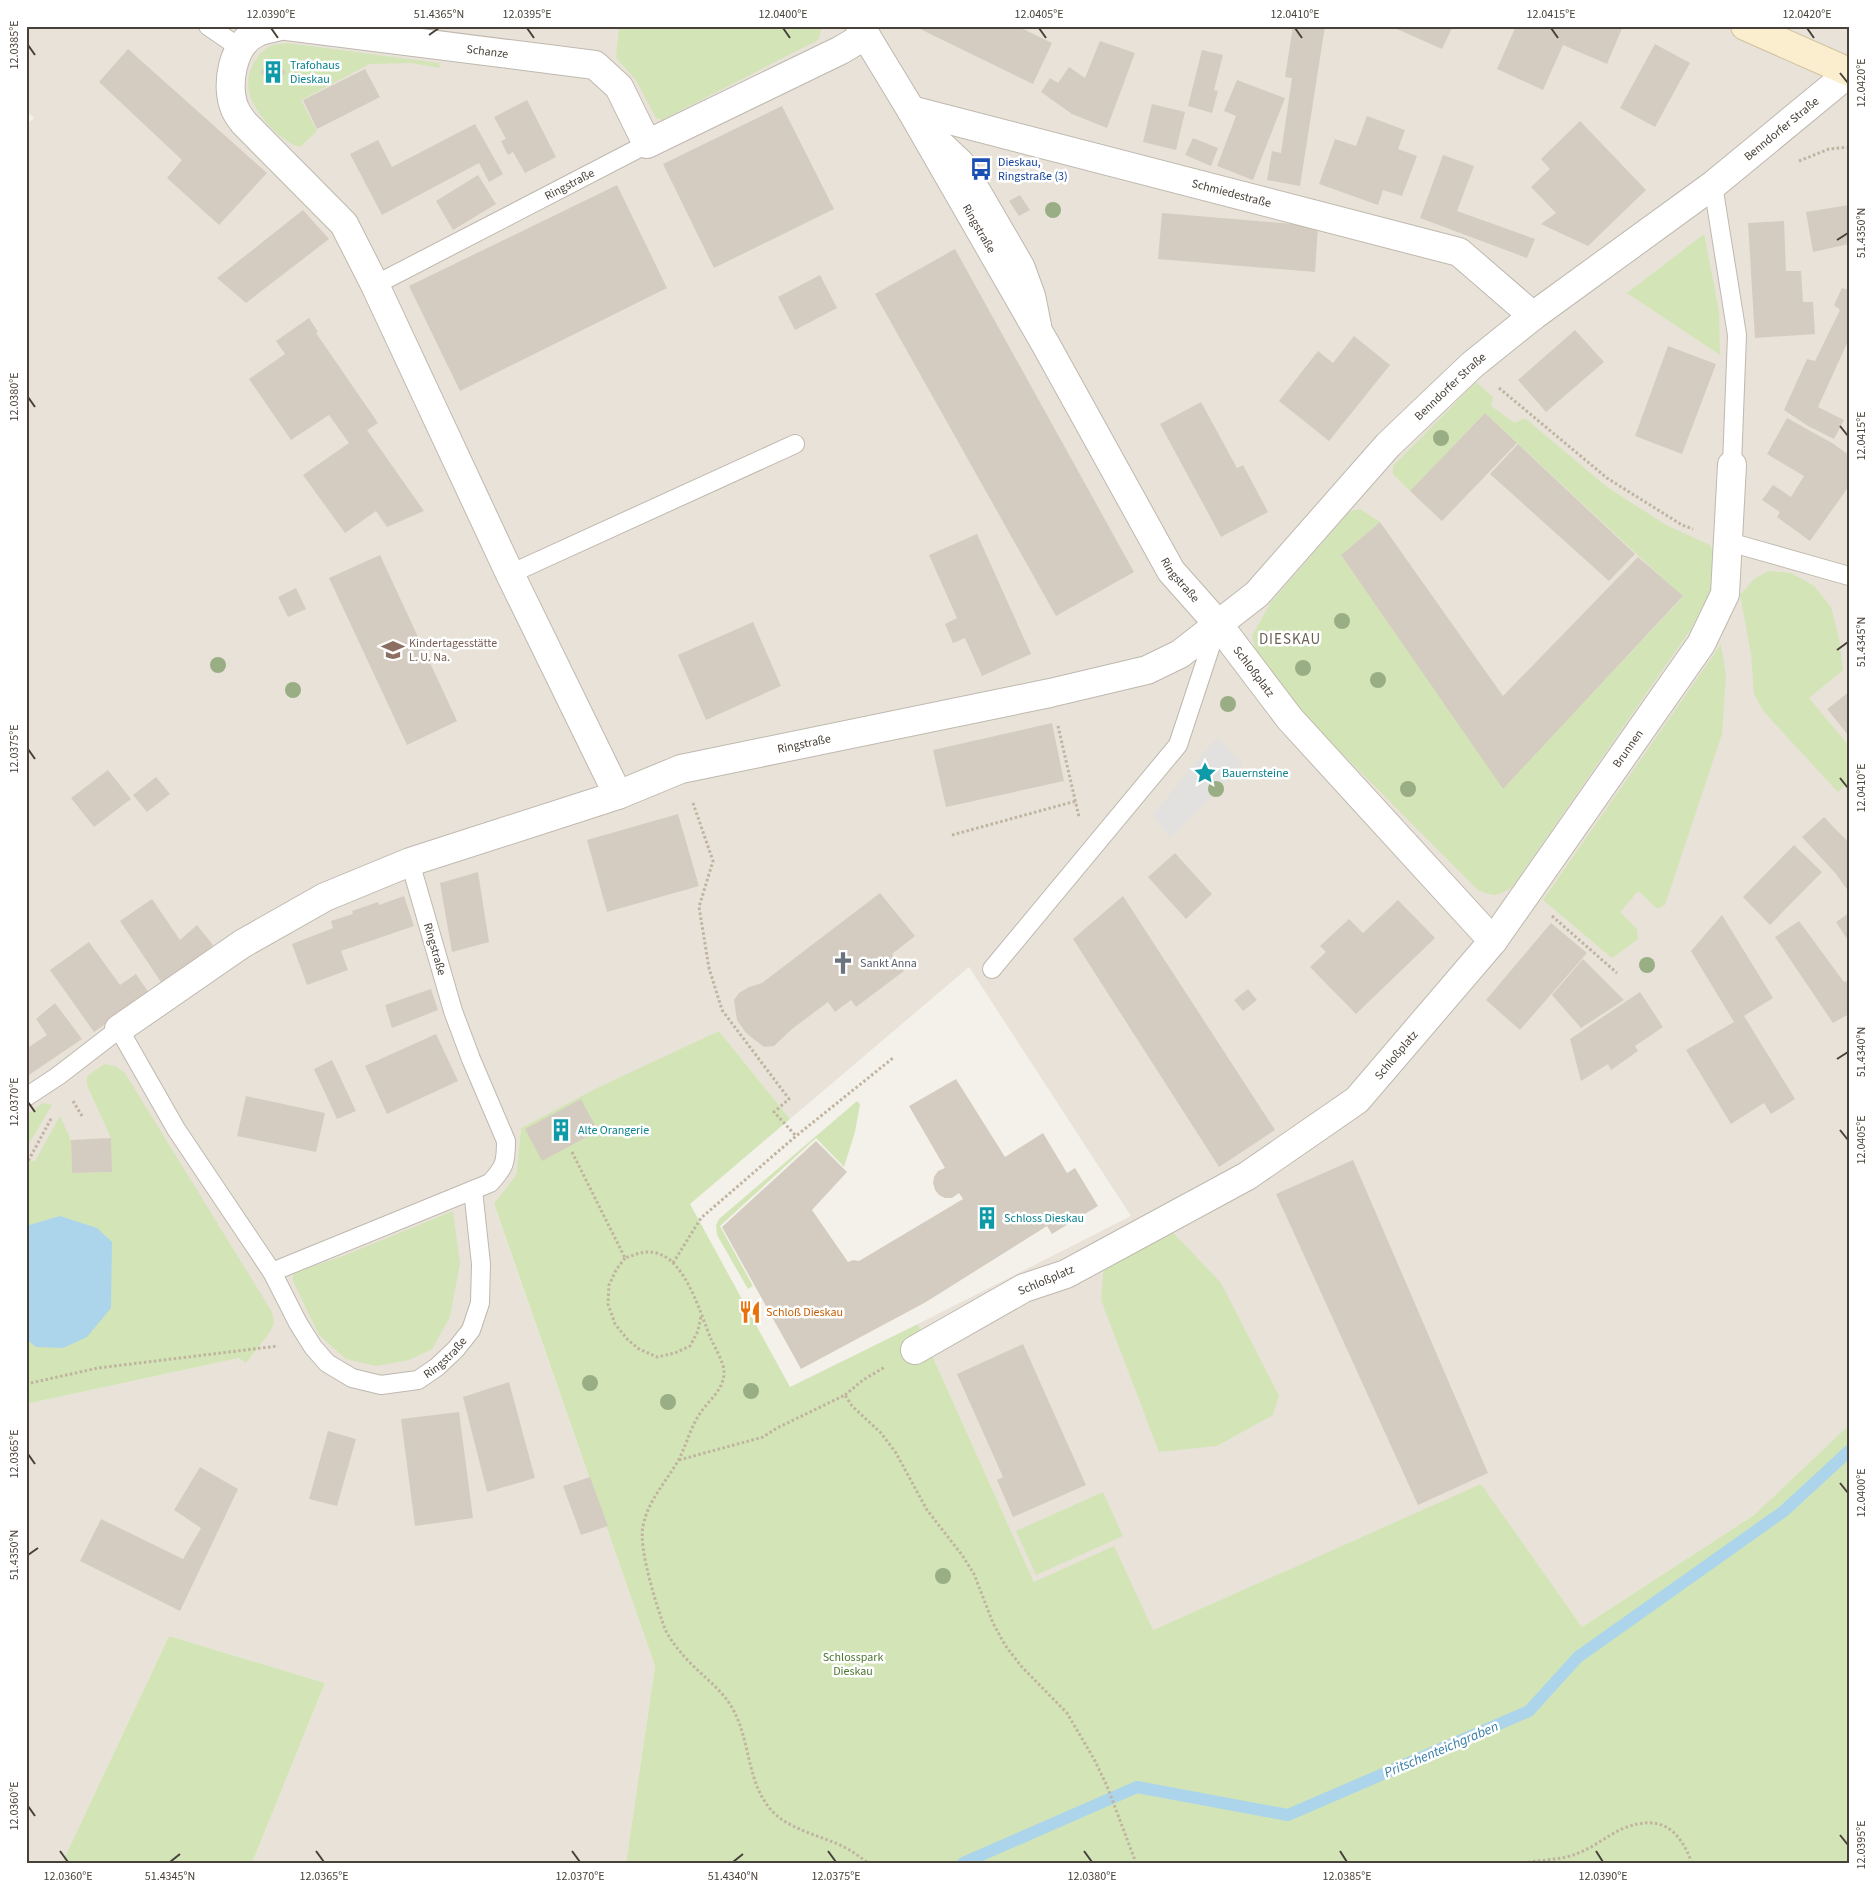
<svg xmlns="http://www.w3.org/2000/svg" width="1875" height="1889" viewBox="0 0 1875 1889" font-family="'Source Sans 3',sans-serif">
  <style>
    .residential { fill: #e8e2d9 }
    .green { fill: #d3e5b7 }
    .parking { fill: #e3e1df }
    .water { fill: #acd5ec }
    .lines { fill: none; stroke-linecap: round; stroke-linejoin: round }
    .stream { stroke: #acd5ec; stroke-width: 12 }
    .building { fill: #d5ccc1 }
    .lane-casing { stroke: #bfb8ae; stroke-width: 20 }
    .street-casing { stroke: #bfb8ae; stroke-width: 30 }
    .secondary-casing { stroke: #d1c19e; stroke-width: 30 }
    .path { stroke: #c0b3a0; stroke-width: 3; stroke-dasharray: 2.5 2.5; stroke-linecap: butt }
    .lane { stroke: #fff; stroke-width: 18 }
    .street { stroke: #fff; stroke-width: 28 }
    .secondary { stroke: #fbeece; stroke-width: 28 }
    .tree { fill: #99ae84 }
    .ticks { fill: none; stroke: #484139; stroke-width: 2 }
    .labels { text-anchor: middle; stroke-width: 5; stroke-linejoin: round; paint-order: stroke }
    .street-label { font-size: 12px; fill: #484139; stroke: #fff }
    .culture-label { font-size: 12px; fill: #0d838f; stroke: #fff; text-anchor: start }
    .transit-label { font-size: 12px; fill: #164399; stroke: #fff; text-anchor: start }
    .education-label { font-size: 12px; fill: #785e54; stroke: #fff; text-anchor: start }
    .worship-label { font-size: 12px; fill: #5b616d; stroke: #fff; text-anchor: start }
    .food-label { font-size: 12px; fill: #c56008; stroke: #fff; text-anchor: start }
    .park-label { font-size: 12px; fill: #4e7730; stroke: #fff }
    .water-label { font-size: 14px; font-style: italic; fill: #377ca5; stroke: #fff }
    .quarter-label { font-size: 15px; letter-spacing: 1px; fill: #6a5f51; stroke: #fff }
    .neatline { fill: none; stroke: #484139; stroke-width: 2 }
    .ticks-label { font-size: 12px; text-anchor: middle; fill: #484139 }
  </style>
  <rect width="100%" height="100%" fill="#f4f1eb"/>
  <path class="residential" d="M26 26H1849V1425L1754 1515 1582 1627 1481 1485 1153 1630 1034 1582 918 1324 1131 1216 969 967 790 1119 719 1031 521 1128 516 1175 494 1205 655 1666 626 1863H252L325 1683 169 1636 62 1863H26V1404L239 1358 26 1171V125L34 118 26 111Z"/>
  <path class="green" d="M619 26H820L821 32 818 40 662 120 656 118 636 80 616 58Z
    M287 43 439 63 440 68 411 63 370 64 301 100 317 131 300 147C280 141 254 113 249 92 245 74 255 54 271 46 276 44 282 44 287 43Z
    M1704 234 1719 311 1720 355 1627 293Z
    M1476 382 1493 397 1491 406 1515 423 1525 418 1607 487 1666 525 1710 545 1716 558 1711 589 1691 629 1513 886C1498 897 1494 897 1478 890L1279 690 1263 667 1255 649 1252 636 1271 602 1350 511 1360 509 1380 522 1341 555 1503 788 1683 597 1485 413 1410 491 1393 474V466Z
    M1768 571 1791 573 1814 586 1831 607 1839 638 1843 670 1809 698 1849 746V782L1838 792 1764 712 1754 694 1751 654 1740 595 1754 579Z
    M1721 644 1726 675 1722 734 1665 905 1658 909 1638 891 1620 912 1637 929 1638 939 1612 958 1543 900Z
    M719 1031 790 1119 690 1204 790 1387 918 1324 1034 1582 1114 1546 1153 1630 1481 1484 1582 1627 1754 1515 1849 1425V1863H626L655 1666 494 1204 516 1175 521 1128 597 1088Z
    M105 1064 115 1066 125 1073 272 1312 274 1323 270 1332 246 1363 239 1358 26 1404V1161H35L60 1116 71 1140 72 1173 111 1172V1138L87 1085V1077L94 1071Z
    M857 1101 860 1104 855 1132 844 1167 816 1138 720 1226 753 1286 748 1289 717 1235 716 1225 719 1219Z
    M43 1103 52 1105 26 1149V1115Z
    M453 1211 460 1263 450 1317 432 1349 409 1360 376 1366 346 1359 319 1335 293 1281V1273L343 1256Z
    M1168 1227 1221 1283 1279 1396 1273 1415 1217 1446 1159 1452 1101 1300 1104 1264Z
    M1103 1492 1123 1536 1036 1575 1016 1531Z
    M169 1636 325 1683 252 1863H62Z"/>
  <path class="parking" d="M1217 737 1243 765 1170 838 1153 815Z"/>
  <path class="water" d="M60 1216 97 1228 112 1242 111 1308 87 1337 63 1348 36 1347 26 1339V1228L29 1225Z"/>
  <g class="lines">
    <path class="stream" d="M963 1863 1137 1787 1288 1815 1529 1711 1578 1657 1784 1511 1849 1451"/>
  </g>
  <path class="building" d="M914 26H1017L1052 43 1033 84Z
    M1293 26H1325L1300 186 1267 180 1272 151 1281 153 1292 78 1285 77Z
    M1390 26H1453L1442 49Z
    M1516 26H1623L1607 64 1563 45 1543 90 1497 69Z
    M1100 41 1135 53 1107 128 1072 114 1041 92 1050 78 1058 83 1069 67 1085 78Z
    M1655 44 1690 63 1655 127 1620 108Z
    M128 49 267 173 219 225 167 178 182 160 99 82Z
    M1202 50 1223 55 1214 90 1218 91 1212 113 1188 106Z
    M273 59 286 72 273 85 260 72Z
    M365 69 380 97 317 129 303 100Z
    M1237 80 1285 98 1253 180 1217 166 1236 116 1224 111Z
    M527 100 556 157 525 173 513 152 508 155 501 141 506 139 494 117Z
    M1152 104 1185 112 1176 150 1143 142Z
    M782 106 834 209 714 268 663 164Z
    M1367 116 1405 130 1398 149 1417 156 1402 196 1383 190 1378 205 1319 184 1335 139 1356 146Z
    M1580 121 1646 190 1588 246 1541 224 1556 213 1531 187 1550 169 1541 159Z
    M475 124 503 174 489 182 479 163 382 215 350 154 378 140 392 167Z
    M1193 138 1218 148 1211 166 1185 155Z
    M1443 155 1474 166 1457 211 1535 239 1527 258 1420 218Z
    M478 175 496 204 453 230 436 201Z
    M617 185 667 288 460 391 409 286Z
    M1020 195 1030 210 1019 216 1009 201Z
    M1849 205V244L1813 252 1806 212Z
    M303 210 329 239 246 303 217 278Z
    M1162 213 1318 226 1315 272 1158 259Z
    M1784 221 1786 271H1801L1803 302H1813L1815 334 1755 338 1748 223Z
    M955 249 1134 572 1056 616 875 294Z
    M820 275 837 308 795 330 778 297Z
    M1842 288 1849 290V339L1818 407 1844 420 1834 439 1808 426 1784 410 1807 359 1815 361 1840 310 1834 305Z
    M309 318 318 332 316 333 378 423 367 430 424 511 387 527 376 511 345 533 303 475 349 443 329 415 291 440 249 379 285 354 276 341Z
    M1575 330 1604 362 1546 412 1518 380Z
    M1354 336 1390 365 1329 441 1279 401 1318 351 1333 363Z
    M1668 346 1716 364 1682 454 1635 436Z
    M1201 402 1237 468 1243 465 1268 512 1221 537 1160 424Z
    M1485 413 1517 443 1442 521 1410 491Z
    M1787 418 1832 443 1849 455V486L1810 541 1777 517 1780 512 1762 500 1773 485 1791 497 1804 476 1767 454Z
    M1518 444 1635 554 1609 581 1490 474Z
    M1380 522 1503 696 1638 557 1683 596 1503 789 1341 555Z
    M977 534 1031 654 982 676 965 638 953 643 945 624 957 618 929 555Z
    M380 555 457 721 407 745 329 578Z
    M296 588 306 609 288 617 278 597Z
    M753 622 781 686 706 720 678 655Z
    M1849 692V736L1827 709Z
    M1052 723 1064 781 946 807 933 750Z
    M108 770 131 799 94 827 71 798Z
    M156 777 170 794 147 812 133 795Z
    M678 814 699 886 607 912 587 840Z
    M1824 817 1849 843V892L1836 874 1802 837Z
    M1794 845 1822 872 1770 925 1743 897Z
    M1175 853 1212 894 1186 919 1148 877Z
    M478 872 489 942 452 952 440 883Z
    M880 893 915 936 892 954 904 971 856 1007 851 1000 835 1012 828 1002 792 1029 774 1046 764 1047 746 1033 737 1020 734 1000 739 993 749 987 762 983Z
    M404 896 414 926 341 951 348 970 307 985 292 944 333 928 331 921 353 914 352 911 378 902 379 905Z
    M1123 896 1275 1130 1219 1167 1073 939Z
    M152 899 180 940 197 925 213 945 197 963 163 985 120 921Z
    M1398 900 1435 938 1356 1014 1310 967 1326 952 1320 946 1349 919 1363 933Z
    M1849 913V942L1836 922Z
    M1722 915 1773 998 1744 1016 1795 1099 1771 1114 1764 1103 1731 1124 1686 1050 1734 1022 1691 951Z
    M1799 921 1844 982 1849 980V1014L1833 1023 1775 937Z
    M1551 923 1587 953 1520 1030 1486 1000Z
    M89 942 120 985 136 974 149 993 94 1032 50 970Z
    M1583 959 1624 1000 1581 1028 1552 995Z
    M431 989 438 1010 392 1028 385 1005Z
    M1248 989 1257 1000 1243 1011 1234 1000Z
    M1640 992 1663 1027 1635 1046 1638 1051 1611 1070 1608 1064 1581 1081 1570 1039Z
    M55 1003 82 1039 26 1077V1049L47 1035 36 1019Z
    M436 1034 458 1081 387 1114 365 1066Z
    M332 1060 356 1111 337 1119 314 1069Z
    M956 1079 1005 1157 1043 1133 1067 1173 1075 1168 1098 1206 1052 1234 1047 1226 926 1302 801 1369 722 1227 816 1141 847 1172 812 1210 848 1262 853 1260 859 1261 963 1199 959 1193 952 1198H945L939 1195 935 1190 933 1183 934 1177 938 1171 945 1168 909 1106Z
    M246 1096 325 1113 316 1152 237 1136Z
    M581 1099 598 1131 542 1161 525 1129Z
    M111 1138 112 1172 72 1173 71 1140Z
    M1353 1160 1488 1473 1418 1505 1276 1194Z
    M1023 1344 1086 1485 1013 1517 997 1480 1003 1477 957 1374Z
    M509 1382 535 1478 487 1492 463 1397Z
    M459 1412 473 1518 415 1526 401 1419Z
    M328 1431 356 1439 337 1506 309 1499Z
    M200 1467 238 1489 180 1611 80 1561 101 1519 183 1559 201 1528 174 1510Z
    M590 1477 608 1526 581 1535 563 1486Z"/>
  <g class="lines">
    <defs>
      <g id="lane">
        <path d="M208 26 240 48"/>
        <path d="M929 127 964 160 1025 265 1036 295 1042 325"/>
        <path d="M1713 185 1737 335 1732 465"/>
        <path id="s1" d="M375 285 647 144"/>
        <path d="M1729 542 1849 576"/>
        <path d="M510 574 795 444"/>
        <path d="M992 969 1178 745 1217 627"/>
        <path id="s2" d="M26 1097 58 1076 119 1029 176 1129 272 1272 298 1323 313 1347 327 1363 352 1378 381 1385 418 1380 437 1367 456 1349 471 1330 480 1303 481 1264 473 1190"/>
        <path d="M272 1272 490 1183C505 1167 506 1162 506 1141L471 1059 453 1011 410 862"/>
      </g>
      <g id="street">
        <path d="M281 26C273 28 264 29 258 32 232 43 225 86 235 109 237 114 241 119 244 123L344 224 375 285 510 574 618 795"/>
        <path id="s3" d="M287 26 595 65 619 87 647 144 841 50 866 35"/>
        <path id="s4" d="M860 26 911 110 1046 345 1171 571 1218 624 1290 719 1493 941 1357 1100 1247 1176 1066 1274 1024 1288 915 1350"/>
        <path id="s5" d="M911 110 1459 252 1533 316"/>
        <path id="s6" d="M1493 941 1701 644 1725 594 1732 465"/>
        <path id="s7" d="M119 1029 242 944 325 897 410 862 618 795 681 769 1050 693 1147 670 1180 654 1257 594 1388 445 1472 365 1533 316 1713 185 1849 73"/>
      </g>
      <path id="secondary" d="M1745 26 1849 72"/>
    </defs>
    <use href="#lane" class="lane-casing"/>
    <use href="#street" class="street-casing"/>
    <use href="#secondary" class="secondary-casing"/>
    <path class="path" d="M1799 161 1829 149 1849 147
      M1499 388 1607 478 1682 525 1693 529
      M1058 726 1079 817
      M693 803 713 861 699 907 709 968 722 1010 789 1099 774 1112 796 1136
      M952 835 1076 801
      M1552 916 1617 973
      M73 1101 82 1116
      M572 1152 625 1258C637 1254 647 1249 659 1254 686 1262 701 1315 711 1339 715 1348 724 1362 724 1372 724 1391 708 1400 699 1415 690 1429 686 1446 678 1461 665 1483 648 1501 643 1526 638 1548 657 1607 665 1629 669 1638 677 1648 683 1655 698 1673 719 1686 731 1706 752 1740 745 1785 775 1814 794 1831 819 1835 842 1846 851 1850 860 1857 868 1863
      M26 1165 52 1117
      M625 1258 616 1270 609 1285 608 1304 615 1324 628 1340 639 1349 657 1357 675 1353 690 1346 698 1331 701 1316
      M673 1263 701 1218 796 1136 893 1058
      M26 1384 98 1368 278 1346
      M845 1395 863 1380 885 1367
      M679 1460 763 1437 777 1428 845 1395 852 1406 881 1433 896 1453 927 1510 962 1555 974 1574 993 1623 1005 1645 1021 1666 1067 1713 1094 1759 1107 1786 1136 1863
      M1523 1863C1539 1860 1561 1860 1576 1854 1593 1848 1608 1835 1624 1828 1661 1814 1679 1829 1692 1863"/>
    <use href="#lane" class="lane"/>
    <use href="#street" class="street"/>
    <use href="#secondary" class="secondary"/>
  </g>
  <g class="tree">
    <circle cx="1053" cy="210" r="8"/>
    <circle cx="1441" cy="438" r="8"/>
    <circle cx="1342" cy="621" r="8"/>
    <circle cx="218" cy="665" r="8"/>
    <circle cx="1303" cy="668" r="8"/>
    <circle cx="1378" cy="680" r="8"/>
    <circle cx="293" cy="690" r="8"/>
    <circle cx="1228" cy="704" r="8"/>
    <circle cx="1216" cy="789" r="8"/>
    <circle cx="1408" cy="789" r="8"/>
    <circle cx="1647" cy="965" r="8"/>
    <circle cx="590" cy="1383" r="8"/>
    <circle cx="751" cy="1391" r="8"/>
    <circle cx="668" cy="1402" r="8"/>
    <circle cx="943" cy="1576" r="8"/>
  </g>
  <path class="ticks" d="M271 28 278 38M527 28 534 38M783 28 790 38M1039 28 1046 38M1295 28 1302 38M1551 28 1558 38M1807 28 1814 38M429 35 439 28M28 45 35 55M1840 73 1848 83M1837 240 1848 233M28 397 35 407M1840 426 1848 436M1837 650 1848 642M28 749 35 759M1840 778 1848 788M1837 1059 1848 1052M28 1102 35 1112M1840 1130 1848 1140M28 1454 35 1464M1840 1483 1848 1493M28 1555 38 1548M28 1806 35 1816M1840 1835 1848 1845M60 1851 68 1862M316 1851 324 1862M572 1851 580 1862M828 1851 836 1862M1084 1851 1092 1862M1340 1851 1347 1862M1596 1851 1603 1862M170 1862 180 1854M733 1862 743 1854"/>
  <defs>
    <symbol id="building-bare" viewBox="-9 -9 18 18"><path d="M-4-6H4V6H1V3H-1V6H-4ZM-2.5-4.3h1.7v1.8h-1.7ZM.8-4.3h1.7v1.8H.8ZM-2.5-1h1.7V.8h-1.7ZM.8-1h1.7V.8H.8Z" fill="#0f9aa8" stroke="#fff" stroke-width="2.5" paint-order="stroke"/></symbol>
    <symbol id="bus-bare" viewBox="-9 -9 18 18"><path d="M-5-6H5V4H4V6H2V4H-2V6H-4V4H-5ZM-3.5-4V0h7V-4ZM-3.5 1.2v1.5H-2V1.2ZM2 1.2v1.5H3.5V1.2Z" fill="#1a4fb4" stroke="#fff" stroke-width="2.5" paint-order="stroke"/></symbol>
    <symbol id="school-bare" viewBox="-9 -9 18 18"><path d="M0-5L7-2L0 1L-7-2ZM-4 1L0 2.5L4 1V4Q0 6-4 4Z" fill="#8d6e63" stroke="#fff" stroke-width="2.5" paint-order="stroke"/></symbol>
    <symbol id="sight-bare" viewBox="-9 -9 18 18"><path d="M0-6L1.8-2.2L6-1.7L2.9 1.2L3.7 5.4L0 3.3L-3.7 5.4L-2.9 1.2L-6-1.7L-1.8-2.2Z" fill="#0f9aa8" stroke="#fff" stroke-width="2.5" paint-order="stroke"/></symbol>
    <symbol id="church-bare" viewBox="-9 -9 18 18"><path d="M-1.2-6h2.4v3.5h3.3v2.4h-3.3V6h-2.4V-.1h-3.3v-2.4h3.3Z" fill="#6b7280" stroke="#fff" stroke-width="2.5" paint-order="stroke"/></symbol>
    <symbol id="restaurant-bare" viewBox="-9 -9 18 18"><path d="M-5-6h1v4h1v-4h1v4h1v-4h1v5L-1.5 .5V6h-2V.5L-5-1ZM5-6V6H3V1.5H1.5Q1.5-4 5-6Z" fill="#e8710a" stroke="#fff" stroke-width="2.5" paint-order="stroke"/></symbol>
  </defs>
  <g fill-rule="evenodd">
    <use href="#building-bare" x="257" y="56" width="32" height="32"/>
    <use href="#bus-bare" x="965" y="153" width="32" height="32"/>
    <use href="#school-bare" x="377" y="634" width="32" height="32"/>
    <use href="#sight-bare" x="1189" y="757" width="32" height="32"/>
    <use href="#church-bare" x="827" y="947" width="32" height="32"/>
    <use href="#building-bare" x="545" y="1114" width="32" height="32"/>
    <use href="#building-bare" x="971" y="1202" width="32" height="32"/>
    <use href="#restaurant-bare" x="734" y="1296" width="32" height="32"/>
  </g>
  <g class="labels">
    <g class="street-label">
      <text dy="4" stroke="none"><textPath href="#s3" startOffset="202">Schanze</textPath></text>
      <text dy="4" stroke="none"><textPath href="#s7" startOffset="1938">Benndorfer Straße</textPath></text>
      <text dy="4" stroke="none"><textPath href="#s1" startOffset="219">Ringstraße</textPath></text>
      <text dy="4" stroke="none"><textPath href="#s5" startOffset="331">Schmiedestraße</textPath></text>
      <text dy="4" stroke="none"><textPath href="#s4" startOffset="235">Ringstraße</textPath></text>
      <text dy="4" stroke="none"><textPath href="#s7" startOffset="1518">Benndorfer Straße</textPath></text>
      <text dy="4" stroke="none"><textPath href="#s4" startOffset="640">Ringstraße</textPath></text>
      <text dy="4" stroke="none"><textPath href="#s4" startOffset="758">Schloßplatz</textPath></text>
      <text dy="4" stroke="none"><textPath href="#s7" startOffset="749">Ringstraße</textPath></text>
      <text dy="4" stroke="none"><textPath href="#s6" startOffset="235">Brunnen</textPath></text>
      <text transform="translate(435 949) rotate(74)" y="4">Ringstraße</text>
      <text transform="translate(1396 1055) rotate(-50)" y="4">Schloßplatz</text>
      <text transform="translate(1046 1280) rotate(-23)" y="4">Schloßplatz</text>
      <text dy="4" stroke="none"><textPath href="#s2" startOffset="641">Ringstraße</textPath></text>
    </g>
    <g class="culture-label">
      <text x="290" y="69">Trafohaus<tspan x="290" dy="14">Dieskau</tspan></text>
      <text x="1222" y="777">Bauernsteine</text>
      <text x="578" y="1134">Alte Orangerie</text>
      <text x="1004" y="1222">Schloss Dieskau</text>
    </g>
    <g class="transit-label">
      <text x="998" y="166">Dieskau,<tspan x="998" dy="14">Ringstraße (3)</tspan></text>
    </g>
    <g class="education-label">
      <text x="409" y="647">Kindertagesstätte<tspan x="409" dy="14">L. U. Na.</tspan></text>
    </g>
    <g class="worship-label">
      <text x="860" y="967">Sankt Anna</text>
    </g>
    <g class="food-label">
      <text x="766" y="1316">Schloß Dieskau</text>
    </g>
    <g class="park-label">
      <text x="853" y="1661">Schlosspark<tspan x="853" dy="14">Dieskau</tspan></text>
    </g>
    <g class="water-label">
      <text transform="translate(1441 1749) rotate(-23)" y="5">Pritschenteichgraben</text>
    </g>
    <g class="quarter-label">
      <text x="1290" y="644">DIESKAU</text>
    </g>
  </g>
  <rect width="1875" height="1889" fill="none" stroke="#ffffff" stroke-width="55"/>
  <rect x="28" y="28" width="1820" height="1834" class="neatline"/>
  <g class="ticks-label">
    <text x="271" y="18">12.0390°E</text>
    <text x="439" y="18">51.4365°N</text>
    <text x="527" y="18">12.0395°E</text>
    <text x="783" y="18">12.0400°E</text>
    <text x="1039" y="18">12.0405°E</text>
    <text x="1295" y="18">12.0410°E</text>
    <text x="1551" y="18">12.0415°E</text>
    <text x="1807" y="18">12.0420°E</text>
    <text transform="translate(14 45) rotate(-90)" y="4">12.0385°E</text>
    <text transform="translate(1861 83) rotate(-90)" y="4">12.0420°E</text>
    <text transform="translate(1861 233) rotate(-90)" y="4">51.4350°N</text>
    <text transform="translate(14 397) rotate(-90)" y="4">12.0380°E</text>
    <text transform="translate(1861 436) rotate(-90)" y="4">12.0415°E</text>
    <text transform="translate(1861 642) rotate(-90)" y="4">51.4345°N</text>
    <text transform="translate(14 749) rotate(-90)" y="4">12.0375°E</text>
    <text transform="translate(1861 788) rotate(-90)" y="4">12.0410°E</text>
    <text transform="translate(1861 1052) rotate(-90)" y="4">51.4340°N</text>
    <text transform="translate(14 1102) rotate(-90)" y="4">12.0370°E</text>
    <text transform="translate(1861 1140) rotate(-90)" y="4">12.0405°E</text>
    <text transform="translate(14 1454) rotate(-90)" y="4">12.0365°E</text>
    <text transform="translate(1861 1493) rotate(-90)" y="4">12.0400°E</text>
    <text transform="translate(14 1555) rotate(-90)" y="4">51.4350°N</text>
    <text transform="translate(14 1806) rotate(-90)" y="4">12.0360°E</text>
    <text transform="translate(1861 1845) rotate(-90)" y="4">12.0395°E</text>
    <text x="68" y="1880">12.0360°E</text>
    <text x="170" y="1880">51.4345°N</text>
    <text x="324" y="1880">12.0365°E</text>
    <text x="580" y="1880">12.0370°E</text>
    <text x="733" y="1880">51.4340°N</text>
    <text x="836" y="1880">12.0375°E</text>
    <text x="1092" y="1880">12.0380°E</text>
    <text x="1347" y="1880">12.0385°E</text>
    <text x="1603" y="1880">12.0390°E</text>
  </g>
</svg>
